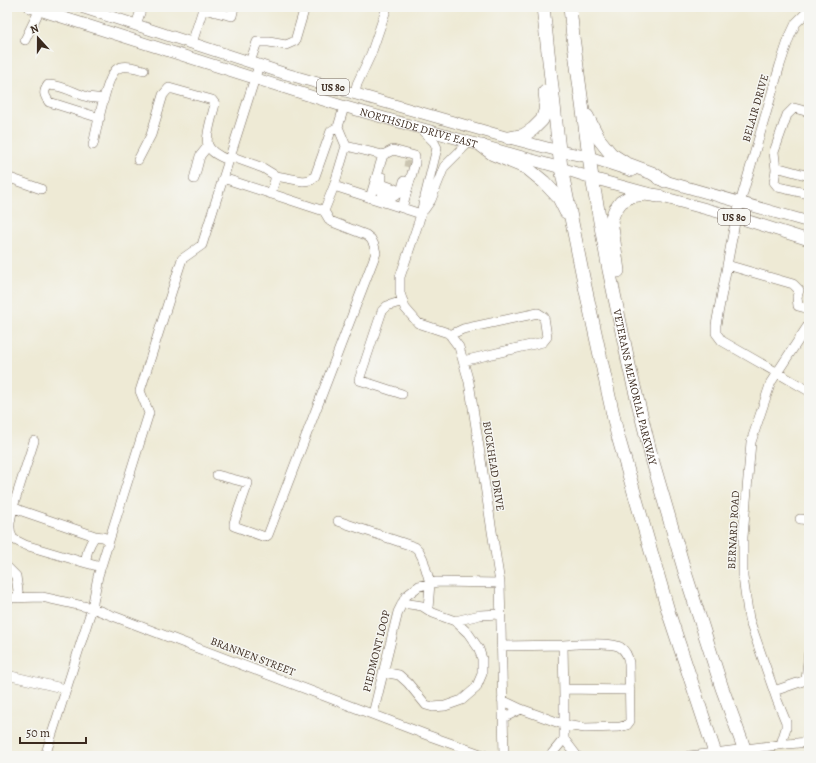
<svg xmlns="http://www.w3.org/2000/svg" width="816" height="763" viewBox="0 0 816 763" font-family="Alegreya,serif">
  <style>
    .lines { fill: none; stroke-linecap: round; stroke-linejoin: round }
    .minor-tunnel { stroke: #cac4b0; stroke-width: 9; stroke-dasharray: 9 4.5; stroke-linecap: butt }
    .minor-casing { stroke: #7a6d5e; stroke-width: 10 }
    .major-casing { stroke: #7a6d5e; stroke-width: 12 }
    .highway-casing { stroke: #7a6d5e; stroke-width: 14 }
    .minor { stroke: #fff; stroke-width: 9 }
    .major { stroke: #fff; stroke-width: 11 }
    .highway { stroke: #fff; stroke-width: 13 }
    .labels { text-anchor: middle; stroke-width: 3; stroke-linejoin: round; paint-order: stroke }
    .shield { fill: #f6f6f2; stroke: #73675e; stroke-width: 1 }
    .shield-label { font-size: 10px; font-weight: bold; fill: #3b2a1e }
    .street-label { font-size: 11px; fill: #3b2a1e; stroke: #f6f6f2 }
  </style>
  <rect width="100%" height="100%" fill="#f6f6f2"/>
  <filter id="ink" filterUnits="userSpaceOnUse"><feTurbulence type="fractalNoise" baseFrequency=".025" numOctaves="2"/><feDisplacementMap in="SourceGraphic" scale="8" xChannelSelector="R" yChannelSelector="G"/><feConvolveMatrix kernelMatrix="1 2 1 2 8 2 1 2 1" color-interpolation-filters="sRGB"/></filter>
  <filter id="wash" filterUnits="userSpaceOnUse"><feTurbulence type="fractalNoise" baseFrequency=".012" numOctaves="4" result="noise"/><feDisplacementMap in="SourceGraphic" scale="16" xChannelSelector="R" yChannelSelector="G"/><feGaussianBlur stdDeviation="0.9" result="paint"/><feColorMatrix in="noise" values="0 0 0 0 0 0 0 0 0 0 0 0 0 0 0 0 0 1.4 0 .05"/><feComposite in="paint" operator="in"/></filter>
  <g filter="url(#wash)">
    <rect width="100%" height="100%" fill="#eeead5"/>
  </g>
  <g filter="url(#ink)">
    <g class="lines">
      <path class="minor-tunnel" d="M408 167 409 161"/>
      <defs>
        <path id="minor" d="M203 9 232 16 234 7
          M809 10 796 23 789 38 780 65 736 217 716 325V333L722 341 809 391
          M136 25 142 7
          M25 40 41 7
          M192 43 203 9V7
          M250 62 257 42H269L286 45 295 41 305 7
          M355 93 357 84 371 54 387 7
          M809 112 794 108 787 115 774 152 776 170 774 182 778 187 809 194
          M100 118 49 102C44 95 43 92 48 85 63 85 74 93 88 97 93 98 99 98 104 99
          M420 128 434 142 437 148 419 221 400 277V293L405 308 418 323 448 333 450 335 459 347 469 382 500 583 504 756
          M93 145C96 132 107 74 117 69 124 64 136 68 144 70
          M346 146 383 155
          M230 156 263 168 276 176 303 181 311 180 315 176 331 131 338 127 344 107
          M138 160 151 135 163 95 169 88 212 100 215 104C213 113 205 138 208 145 211 153 221 157 228 160
          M776 167 809 176
          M7 177 41 189
          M382 177 379 188 381 193 393 197C401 192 402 190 404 181
          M194 179 200 156 208 146
          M334 186 421 214
          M379 188 384 185 395 189 399 193
          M271 194 276 176
          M370 198 383 155 393 150 415 156V163L402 208
          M424 210 431 200 444 167 469 142
          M324 211 334 186 346 146 338 127
          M727 265 793 284 799 290 797 297 798 306 809 309
          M450 335 463 329 538 313 544 317 547 337 543 342 463 361
          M402 394 359 380 382 311 387 306 403 301
          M34 441 13 507 22 511 95 536
          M217 475 248 483 234 523V526L265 537 268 535 376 253 374 245 371 239 366 235 330 221 324 211 223 178
          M13 507C11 519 7 528 13 539L25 545 86 563
          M800 519 809 520
          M338 521 415 547 419 551 423 559 430 583 428 609
          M7 567 16 576 19 598
          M101 567 86 563C86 552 89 545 95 536L103 537 109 540
          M7 598 42 597 92 608 427 735 486 756
          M455 621 480 615 500 614
          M501 646 563 645 564 697V739
          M383 672 399 675 408 683 426 705 433 707 445 706 462 700 476 688 482 674V659L479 649 468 633 455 621 433 613 422 606 416 605 402 603
          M7 675 66 689
          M564 689 630 690
          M774 691 806 680 809 651
          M502 700 521 709 565 725 585 728 620 727 627 725 630 721 629 663C628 656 626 651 620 647 611 642 575 644 563 645
          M373 714 398 612 406 596 419 586 437 582 500 583
          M503 718 521 709
          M781 744 786 728V722L777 700 749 619 743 577V537L751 442 771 382 809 324
          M45 756 92 608 98 576 149 413 140 391 182 259 202 245 259 65
          M550 756 564 739 577 756
          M689 756C729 752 769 745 809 742"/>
        <g id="major">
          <path id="s1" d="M30 7 339 105 561 168 592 178 736 217 809 240"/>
          <path d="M81 7 283 73 502 136 559 151 589 157 632 171"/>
          <path d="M658 179 809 222"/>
        </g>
        <g id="highway">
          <path d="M543 7 561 168 584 282 617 433 669 614 716 756"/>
          <path id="s2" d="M570 7 573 37 592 178 609 270 630 370 652 459 684 569 722 688 747 756"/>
          <path d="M587 116 599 139 611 154 625 163 652 173 665 181"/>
          <path d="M509 138 524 135 533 129 542 120 545 111 546 101 545 92"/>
          <path d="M482 146 493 154 527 168 544 182 559 198 566 212"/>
          <path d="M618 271 611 220 615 210 621 202 631 196 645 194 659 196"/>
        </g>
      </defs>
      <use href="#minor" class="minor-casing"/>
      <use href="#major" class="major-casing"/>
      <use href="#highway" class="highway-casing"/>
      <use href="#minor" class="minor"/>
      <use href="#major" class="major"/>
      <use href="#highway" class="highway"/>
    </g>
  </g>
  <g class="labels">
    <g class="shield">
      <rect x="317" y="79" width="32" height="16" rx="3"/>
      <rect x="718" y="209" width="32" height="16" rx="3"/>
    </g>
    <g class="shield-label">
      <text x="333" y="91">US 80</text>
      <text x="734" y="221">US 80</text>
    </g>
    <g class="street-label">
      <text transform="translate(755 108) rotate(-74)" y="4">BELAIR DRIVE</text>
      <text dy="4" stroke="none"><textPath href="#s1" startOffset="407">NORTHSIDE DRIVE EAST</textPath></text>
      <text dy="4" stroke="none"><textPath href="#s2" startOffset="386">VETERANS MEMORIAL PARKWAY</textPath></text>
      <text transform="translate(494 466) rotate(81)" y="4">BUCKHEAD DRIVE</text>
      <text transform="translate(733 530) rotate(-87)" y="4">BERNARD ROAD</text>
      <text transform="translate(376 651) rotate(-76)" y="4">PIEDMONT LOOP</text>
      <text transform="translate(253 656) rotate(21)" y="4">BRANNEN STREET</text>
    </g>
  </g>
  <rect width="816" height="763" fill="none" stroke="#f6f6f2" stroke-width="24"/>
  <g transform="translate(38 38) rotate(339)" stroke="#f6f6f2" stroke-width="3" paint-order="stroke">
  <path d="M0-3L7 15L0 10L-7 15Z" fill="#3b2a1e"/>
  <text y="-6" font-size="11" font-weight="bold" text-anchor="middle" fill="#3b2a1e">N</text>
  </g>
  <path d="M20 737v6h66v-6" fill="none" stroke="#3b2a1e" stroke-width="2"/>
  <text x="26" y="737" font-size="12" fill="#3b2a1e" stroke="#f6f6f2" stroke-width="3" paint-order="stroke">50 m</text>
</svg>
